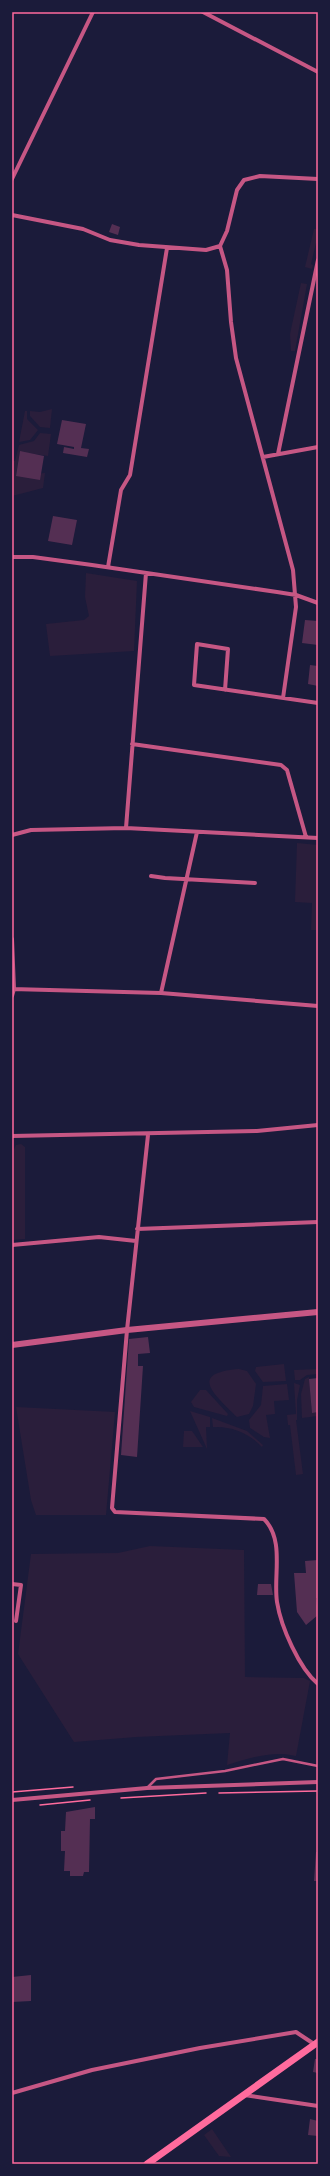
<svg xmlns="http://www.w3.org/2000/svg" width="330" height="2176" viewBox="0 0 330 2176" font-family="Barlow,sans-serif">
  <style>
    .green { fill: #2a1e3b }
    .building { fill: #542f53 }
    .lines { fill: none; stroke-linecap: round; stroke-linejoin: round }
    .path { stroke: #ff6b9d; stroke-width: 1.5 }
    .service { stroke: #c65784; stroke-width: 2.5 }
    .minor { stroke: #c65784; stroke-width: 4 }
    .tertiary { stroke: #c65784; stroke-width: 6 }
    .secondary { stroke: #ff6b9d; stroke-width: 7 }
    .neatline { fill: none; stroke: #ff6b9d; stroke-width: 1.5 }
  </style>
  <rect width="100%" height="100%" fill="#1b1b3a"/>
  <path class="green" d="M314 229H318V243H316L311 264 313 265 312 269 305 267Z
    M301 283 307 284 295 351H291L290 334Z
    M52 409 50 428 40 427 30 416V411L40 412Z
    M25 411H27V419L38 430 30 440 19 442Z
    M40 433 51 434 48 456 20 452 16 475 45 473 43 488 12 496V461H15L19 445 34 441Z
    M86 573 137 581 134 651 50 656 46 624 84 620 89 616 85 597Z
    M297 843 318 845V930H311L312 903 295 902Z
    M21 1144 25 1147V1239L12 1240 14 1149 16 1145Z
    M284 1364 286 1381 263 1382 255 1371 256 1367Z
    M239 1369 247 1371 256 1384 253 1406 249 1414 237 1417C215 1395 187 1373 239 1369Z
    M317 1369 318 1374 307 1375 300 1380H295L294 1370Z
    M309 1377 312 1412H318V1416L302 1418 301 1394 305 1379Z
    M294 1383 300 1385 297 1400V1420H296L303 1474 296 1475 290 1425H288L287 1415 296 1414Z
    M287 1384 289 1400 274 1401 275 1414 266 1415 270 1438 264 1437 250 1428 249 1420 261 1405 263 1386Z
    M200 1390H206L228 1414 227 1416 194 1407 191 1402Z
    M16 1407 115 1412 106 1515H36L31 1500Z
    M190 1411 210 1417V1427H206L207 1449Z
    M212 1418 247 1431 263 1445 262 1447C249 1433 232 1426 213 1427Z
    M184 1431H192L203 1447H183Z
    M150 1546 244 1550 245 1677 304 1678 310 1681 296 1756C273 1750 250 1758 227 1765L230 1733 136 1737 74 1742 18 1654 31 1554 118 1553Z
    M212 2129 231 2157 219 2156 204 2135Z"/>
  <path class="building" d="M112 224 120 227 118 235 109 232Z
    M62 420 86 424 81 448 89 449 87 457 63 453 64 447 74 449V447L57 444Z
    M20 451 44 456 40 480 16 476Z
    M53 516 77 520 72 545 48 541Z
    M305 620 318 621V645L302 643Z
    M310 665 318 666V686L308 684Z
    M148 1337 150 1353 138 1354V1366H143L137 1457 121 1455 129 1339Z
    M318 1378V1412L312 1413 309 1379Z
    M318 1560V1598H316L318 1615 306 1625 297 1612 294 1573H306L305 1561Z
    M258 1584H271L273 1595H257Z
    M95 1807V1819H90L89 1872H84L83 1876H70V1871H64L65 1851H61V1831H65L66 1812Z
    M316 1852H318V1881H314Z
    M31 1975V2001L12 2002V1977Z
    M315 2059H318V2073L313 2072Z
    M310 2119 318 2121V2136L308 2135Z"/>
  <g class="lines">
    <path class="path" d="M12 1792 73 1787
      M219 1793 318 1791
      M121 1798 206 1793
      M40 1805 90 1800"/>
    <path class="service" d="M147 1788 156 1779 225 1771 283 1759 318 1766"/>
    <path class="minor" d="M203 12 318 72
      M12 179 93 12
      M12 215 83 229 110 240 139 245 206 250 220 246
      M278 454 318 260
      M263 457 318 447
      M12 557H33L92 565 277 592 296 595 318 603
      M108 567 121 490 130 475 167 248
      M225 690 228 649 197 644 194 685 318 703
      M283 698 296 607 293 570 236 358 231 322 227 270 220 246 227 231 237 190 244 180 260 176 318 179
      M132 744 281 765 287 770 306 837
      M126 828 318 838
      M12 835 31 830 126 828 146 573
      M151 876 165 878 255 883
      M12 939 14 989 12 996
      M12 989 161 993 318 1006
      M161 993 197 832
      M148 1135 127 1330 112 1508 115 1512 264 1519C285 1540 273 1576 277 1602 281 1627 299 1668 318 1684
      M12 1136 257 1131 318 1125
      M137 1229 318 1222
      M12 1245 99 1237 136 1241
      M12 1584 21 1585 16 1621
      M12 1800 147 1788 318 1782
      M12 2093 92 2070 200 2048 296 2032 314 2044
      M244 2095 318 2106"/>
    <path class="tertiary" d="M12 1345 127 1330 318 1312"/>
    <path class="secondary" d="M147 2164 318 2042"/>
  </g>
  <rect width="330" height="2176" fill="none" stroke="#1b1b3a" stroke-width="26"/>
  <rect x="13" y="13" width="304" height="2150" class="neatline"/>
</svg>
